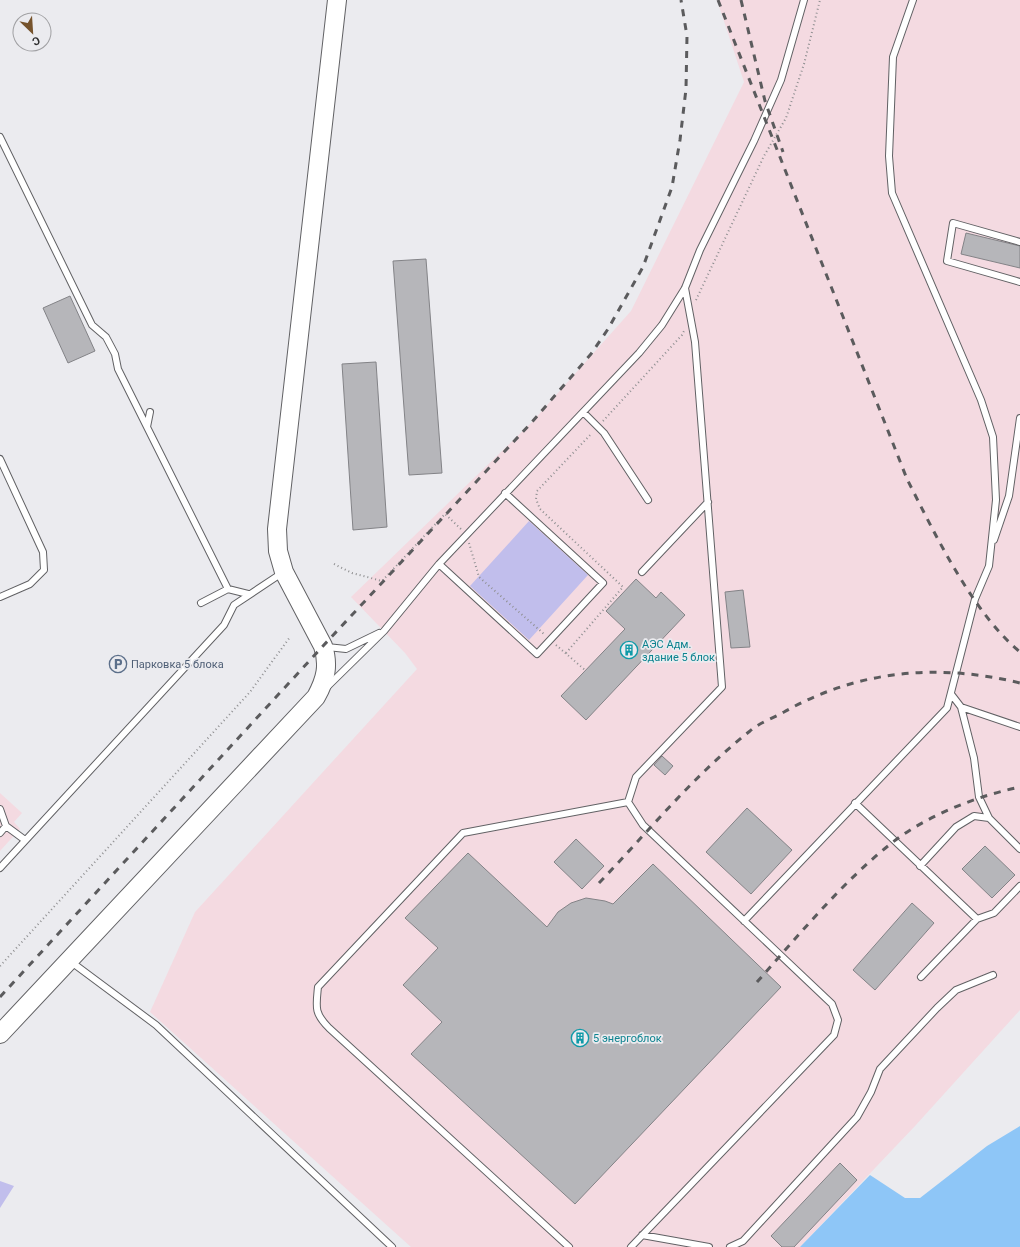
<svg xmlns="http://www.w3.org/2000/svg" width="1020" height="1247" viewBox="0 0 1020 1247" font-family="Roboto,sans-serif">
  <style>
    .industrial { fill: #f4dae1 }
    .green { fill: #c1beec }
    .water { fill: #8ec6f7 }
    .building { fill: #b6b6ba; stroke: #838387 }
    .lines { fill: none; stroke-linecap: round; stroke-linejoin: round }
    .service-casing { stroke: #616164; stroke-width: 8 }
    .secondary-casing { stroke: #616164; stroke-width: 20 }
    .path { stroke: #8f8f91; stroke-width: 2; stroke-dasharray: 1 3; stroke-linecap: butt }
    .service { stroke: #fff; stroke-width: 6 }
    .secondary { stroke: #fff; stroke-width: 18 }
    .rail { stroke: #5b5b5d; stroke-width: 3; stroke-dasharray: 7 7; stroke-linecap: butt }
    .labels { text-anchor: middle; stroke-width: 3.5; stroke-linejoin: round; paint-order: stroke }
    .culture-label { font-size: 11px; fill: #0d838f; stroke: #ebebef; text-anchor: start }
    .service-label { font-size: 11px; fill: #4e5e75; stroke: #ebebef; text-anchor: start }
  </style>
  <rect width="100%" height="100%" fill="#ebebef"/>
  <path class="industrial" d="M717 0H1020V1010L915 1126 800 1247H411L150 1012 195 912 417 669 405 653 351 597 532 422 631 311 744 82Z
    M0 793 22 813 14 822 20 829 0 851Z"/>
  <path class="green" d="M529 521 588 575 529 640 470 586Z
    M0 1181 14 1186 0 1208Z"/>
  <path class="water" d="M1020 1126V1247H800L870 1175 905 1198H920L987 1146Z"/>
  <path class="building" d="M966 233 1020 246V268L961 254Z
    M426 259 442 473 409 475 393 261Z
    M70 296 95 351 68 363 43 308Z
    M376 362 387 527 353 530 342 364Z
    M636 579 656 598 661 592 685 615 586 720 561 696 625 629 606 611Z
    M743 590 750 647 731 648 725 592Z
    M662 756 673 766 665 775 654 765Z
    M747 808 792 850 751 894 706 852Z
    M576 839 604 866 582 889 554 862Z
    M985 846 1015 875 992 898 962 869Z
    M468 853 547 927 558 912 571 903 586 898 605 901 613 904 653 864 781 987 575 1204 411 1054 442 1022 403 985 438 948 405 918Z
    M912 903 934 923 875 990 853 970Z
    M840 1163 857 1180 794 1247H782L771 1236Z"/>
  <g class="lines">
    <defs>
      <path id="service" d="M0 137 92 325 106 337 115 354 118 369 147 427
        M1020 242 953 223 947 261 1020 282
        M150 412 147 427 228 589
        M583 412 604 433 648 500
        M0 459 43 552 44 570 30 584 0 597
        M994 540 1009 496 1020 418
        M439 564 537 654 603 583 505 493
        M642 572 708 502
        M201 603 228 589 248 594
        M327 647 346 649 379 633
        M328 686 384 631 439 564 639 353 662 325 685 288 700 250 754 141 781 80 804 0
        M951 694 961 707 974 758 979 797 989 818 1020 849
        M961 707 1020 727
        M855 803 977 919 994 913 1020 886
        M0 809 6 826 25 840
        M0 833 6 826
        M920 866 956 827 974 816 989 818
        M0 868 224 625 234 605 282 573
        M744 921 947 708 975 599 989 566 996 500 993 437 981 400 892 193 889 156 893 57 913 0
        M70 961 156 1025 392 1247
        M921 977 977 919
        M642 1235 709 1247
        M569 1247 329 1028C314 1013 316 1007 318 987L463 833 628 802
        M631 1247 834 1035 838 1020 832 1004 643 825 628 802 636 777 722 687 695 342 685 288
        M730 1247 743 1241 857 1117 871 1092 880 1069 937 1008 956 990 993 975"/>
      <path id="secondary" d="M0 1034 316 697C326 679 329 665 323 646L284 572 278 551 277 529 337 0"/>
    </defs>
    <use href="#service" class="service-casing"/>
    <use href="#secondary" class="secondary-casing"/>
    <path class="path" d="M696 300 764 156 786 118 804 64 820 0
      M603 421 682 335 684 331
      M469 543 479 577 544 634
      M334 564 352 573 382 581 445 514 462 530
      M556 645 585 670
      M566 653 623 587 540 509 536 499 537 491 592 433
      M0 966 250 692 290 637"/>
    <use href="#service" class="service"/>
    <use href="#secondary" class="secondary"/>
    <path class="rail" d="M718 0 907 479C935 534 972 612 1020 652
      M741 0 765 101 783 152
      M599 883C648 832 694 775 750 731 759 723 773 718 784 712 858 670 938 663 1020 683
      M757 982C798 936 844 880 893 842 928 815 977 796 1020 787
      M0 997 323 646 532 422 591 354 608 329 643 267 672 187 680 140 686 89 687 36 681 0"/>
  </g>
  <defs>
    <symbol id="building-ring" viewBox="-11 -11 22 22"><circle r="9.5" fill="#ebebef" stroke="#0f9aa8" stroke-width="1.5"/><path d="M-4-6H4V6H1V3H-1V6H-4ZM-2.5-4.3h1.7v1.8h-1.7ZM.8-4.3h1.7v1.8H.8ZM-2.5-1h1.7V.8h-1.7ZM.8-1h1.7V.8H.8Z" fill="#0f9aa8"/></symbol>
    <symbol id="parking-ring" viewBox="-11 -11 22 22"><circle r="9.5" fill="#ebebef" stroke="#5c6f8a" stroke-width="1.5"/><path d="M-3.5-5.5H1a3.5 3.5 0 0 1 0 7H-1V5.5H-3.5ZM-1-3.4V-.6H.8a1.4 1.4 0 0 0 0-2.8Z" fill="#5c6f8a"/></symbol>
  </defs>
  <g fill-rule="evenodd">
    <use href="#building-ring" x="619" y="640" width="20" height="20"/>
    <use href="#parking-ring" x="108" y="654" width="20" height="20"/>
    <use href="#building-ring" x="570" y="1028" width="20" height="20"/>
  </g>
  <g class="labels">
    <g class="culture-label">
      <text x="642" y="648">АЭС Адм.<tspan x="642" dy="13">здание 5 блок</tspan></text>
      <text x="593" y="1042">5 энергоблок</text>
    </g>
    <g class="service-label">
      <text x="131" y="668">Парковка 5 блока</text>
    </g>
  </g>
  <g transform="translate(32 32) rotate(155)"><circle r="19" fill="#ebebef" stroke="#a0a0a3"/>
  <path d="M0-3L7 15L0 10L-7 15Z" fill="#76532c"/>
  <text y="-6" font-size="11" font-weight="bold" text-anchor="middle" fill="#2f2f30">С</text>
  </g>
</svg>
